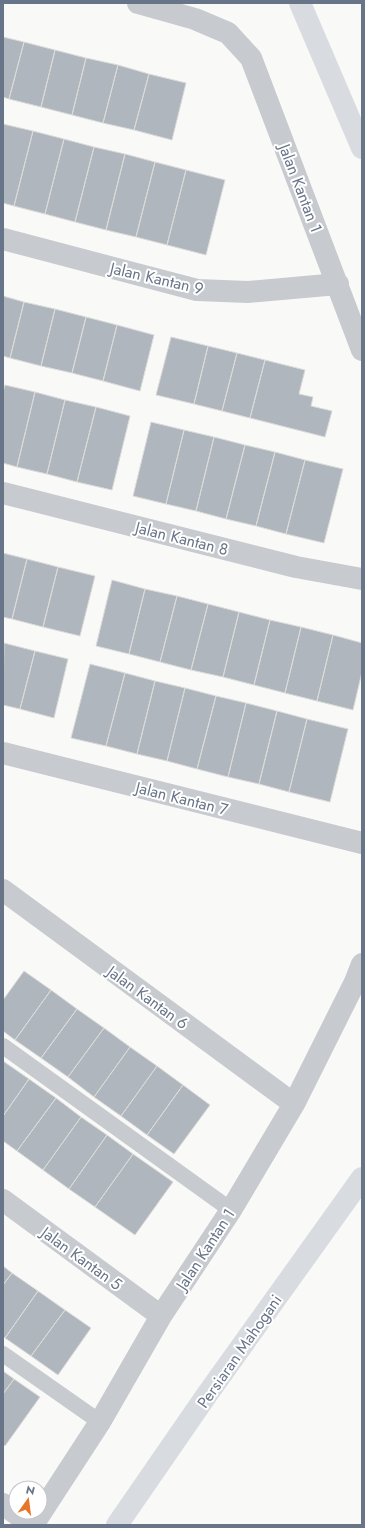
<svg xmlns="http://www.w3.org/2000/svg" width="365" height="1528" viewBox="0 0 365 1528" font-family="Jost,sans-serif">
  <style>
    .building { fill: #b0b6bd; stroke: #dbdbd9 }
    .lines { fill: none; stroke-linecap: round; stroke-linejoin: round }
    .lane { stroke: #c7cace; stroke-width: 16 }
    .street { stroke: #c7cace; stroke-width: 22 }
    .secondary { stroke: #d8dbe0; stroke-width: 22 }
    .labels { text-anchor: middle; stroke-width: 4; stroke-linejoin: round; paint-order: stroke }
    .street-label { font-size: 16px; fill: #687488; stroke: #fff }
  </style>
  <rect width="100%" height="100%" fill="#f9f9f7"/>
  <path class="building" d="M3 37 24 42 9 99 3 97Z
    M24 42 55 50 41 107 9 99Z
    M55 50 86 58 72 115 41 107Z
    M86 58 118 65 103 123 72 115Z
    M118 65 149 74 134 130 103 123Z
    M149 74 186 83 172 140 134 130Z
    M3 124 33 131 14 206 3 203Z
    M33 131 64 139 45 214 14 206Z
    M64 139 94 147 75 222 45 214Z
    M94 147 125 154 106 230 75 222Z
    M125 154 155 162 136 237 106 230Z
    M155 162 186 170 167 245 136 237Z
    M186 170 225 180 206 255 167 245Z
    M3 296 24 302 10 358 3 356Z
    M24 302 55 309 41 366 10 358Z
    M55 309 86 317 72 373 41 366Z
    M86 317 117 325 103 381 72 373Z
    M117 325 154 335 140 391 103 381Z
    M171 337 208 346 194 404 156 395Z
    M208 346 237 353 222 411 194 404Z
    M237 353 265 360 250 418 222 411Z
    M265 360 305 370 299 394 313 397 311 406 332 411 325 437 250 418Z
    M5 385 35 392 17 467 3 463V392Z
    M35 392 65 400 47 474 17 467Z
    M65 400 96 407 77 482 47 474Z
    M96 407 130 416 112 490 77 482Z
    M151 422 184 430 166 504 133 496Z
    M184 430 214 437 196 511 166 504Z
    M214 437 245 445 226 519 196 511Z
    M245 445 275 452 256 526 226 519Z
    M275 452 305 460 286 534 256 526Z
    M305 460 343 469 324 543 286 534Z
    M3 553 27 559 12 619 3 617Z
    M27 559 58 567 43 627 12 619Z
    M58 567 95 576 80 636 43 627Z
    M112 580 145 589 129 654 96 646Z
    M145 589 177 596 160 662 129 654Z
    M177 596 208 604 191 670 160 662Z
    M208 604 239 612 223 677 191 670Z
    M239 612 270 620 254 685 223 677Z
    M270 620 301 627 285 693 254 685Z
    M301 627 333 635 317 701 285 693Z
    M333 635 362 643V672L353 710 317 701Z
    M4 643 35 651 20 709 3 705Z
    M35 651 68 659 54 718 20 709Z
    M90 664 125 673 106 746 71 738Z
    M125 673 155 681 137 754 106 746Z
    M155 681 185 688 167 761 137 754Z
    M185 688 216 696 197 769 167 761Z
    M216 696 246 703 228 777 197 769Z
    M246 703 277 711 259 784 228 777Z
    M277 711 307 719 289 792 259 784Z
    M307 719 348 729 330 802 289 792Z
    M24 971 51 990 15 1040 3 1031V1000Z
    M51 990 77 1009 41 1058 15 1040Z
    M77 1009 104 1028 68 1077 41 1058Z
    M104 1028 130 1047 94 1097 68 1077Z
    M130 1047 157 1066 121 1116 94 1097Z
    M3 1061 29 1079 3 1116Z
    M157 1066 183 1085 147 1135 121 1116Z
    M29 1079 56 1098 17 1151 3 1141V1116Z
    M183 1085 210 1105 174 1154 147 1135Z
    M56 1098 81 1117 43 1170 17 1151Z
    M81 1117 107 1135 69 1189 43 1170Z
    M107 1135 133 1154 95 1207 69 1189Z
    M133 1154 173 1182 135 1235 95 1207Z
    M3 1266 12 1273 3 1285Z
    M12 1273 38 1291 5 1338 3 1336V1285Z
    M38 1291 65 1310 31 1356 5 1338Z
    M65 1310 91 1328 58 1375 31 1356Z
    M3 1371 14 1379 3 1394Z
    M14 1379 40 1397 5 1446 3 1444V1394Z"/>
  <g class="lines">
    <path class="lane" d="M3 1046 231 1210
      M3 1354 100 1422"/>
    <path class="street" d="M138 3 195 19 228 33 251 58 362 350
      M3 239 197 290 248 292 338 284
      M3 493 296 567 362 579
      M3 753 362 843
      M3 890 294 1104
      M3 1200 161 1316
      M3 1504 31 1525
      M33 1525 100 1422 161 1316 231 1210 294 1104 355 982 362 964"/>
    <path class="secondary" d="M300 3 362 148
      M117 1525 206 1396 362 1178"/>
  </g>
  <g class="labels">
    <g class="street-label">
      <text transform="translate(301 188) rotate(69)" y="6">Jalan Kantan 1</text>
      <text transform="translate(157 278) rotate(13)" y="6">Jalan Kantan 9</text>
      <text transform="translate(182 538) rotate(14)" y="6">Jalan Kantan 8</text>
      <text transform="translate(182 798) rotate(14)" y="6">Jalan Kantan 7</text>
      <text transform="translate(148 997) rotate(36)" y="6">Jalan Kantan 6</text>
      <text transform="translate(205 1249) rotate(-57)" y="6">Jalan Kantan 1</text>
      <text transform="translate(82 1258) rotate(36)" y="6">Jalan Kantan 5</text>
      <text transform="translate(239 1351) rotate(-55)" y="6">Persiaran Mahogani</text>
    </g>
  </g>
  <rect width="365" height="1528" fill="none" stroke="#687488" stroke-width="8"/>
  <g transform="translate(28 1500) rotate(14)"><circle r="19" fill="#ffffff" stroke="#c3c7cf"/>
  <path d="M0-3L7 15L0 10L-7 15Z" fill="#e6752a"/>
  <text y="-6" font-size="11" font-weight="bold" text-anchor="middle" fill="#687488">N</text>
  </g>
</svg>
